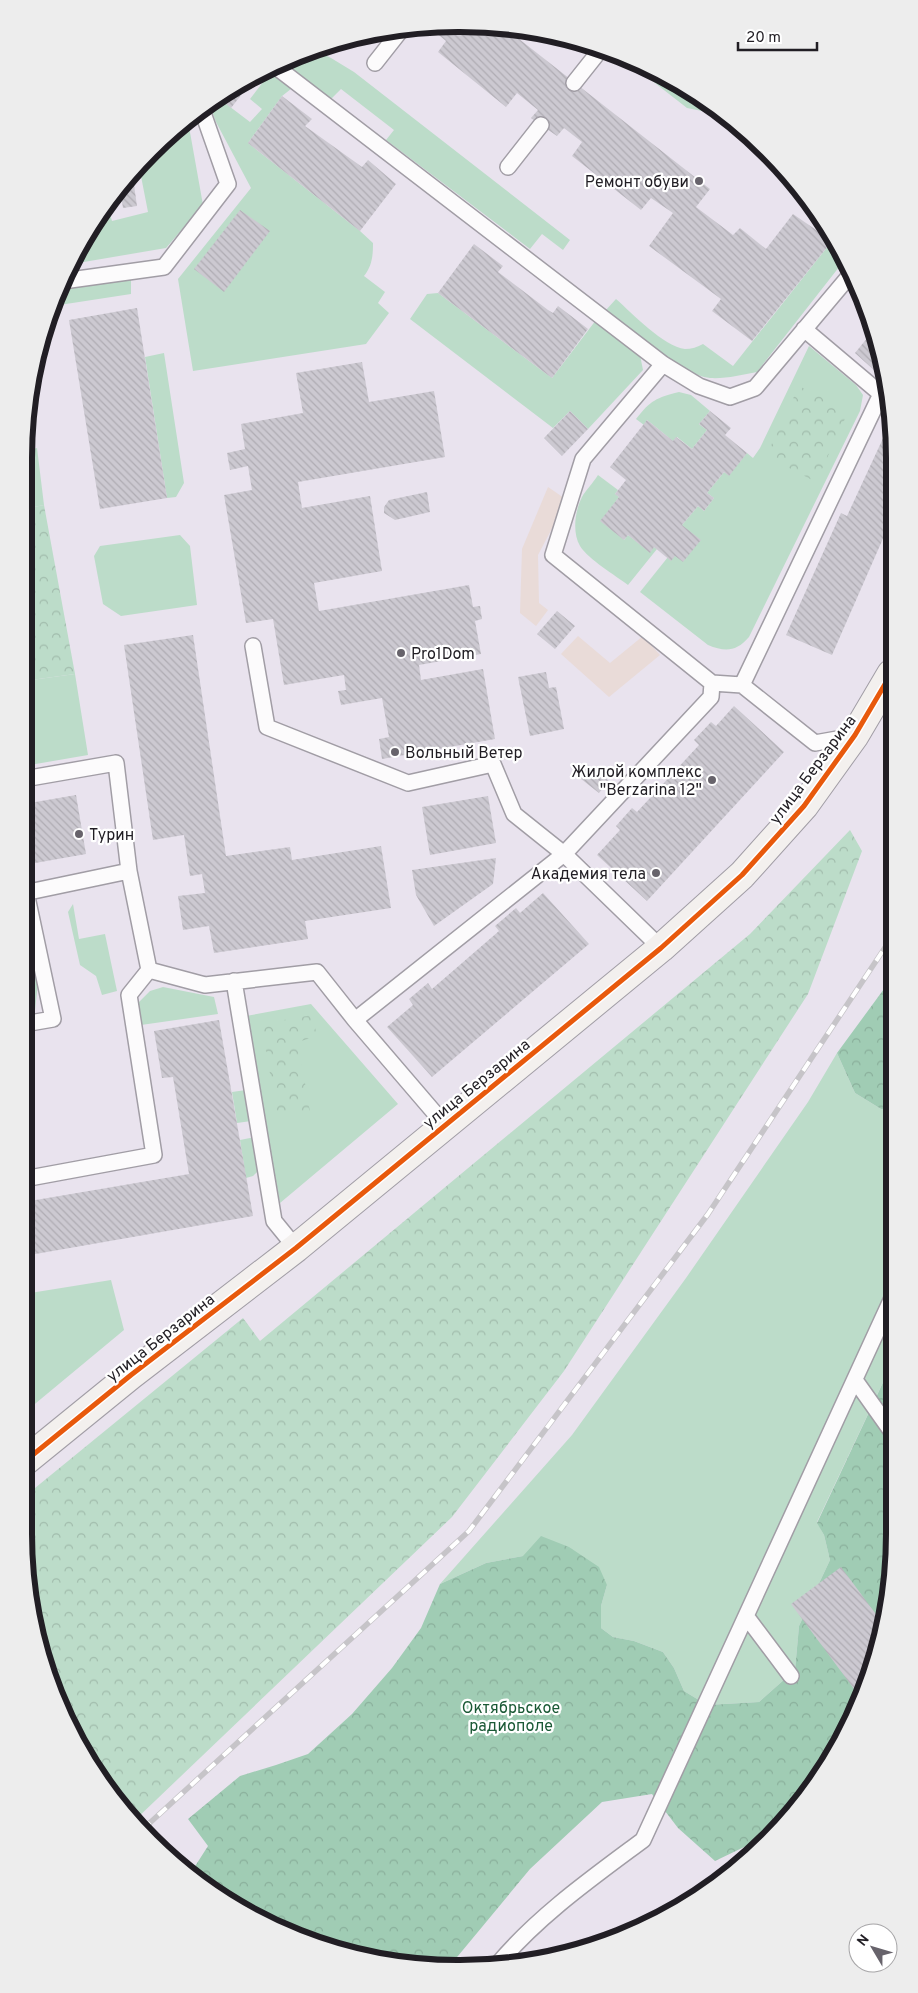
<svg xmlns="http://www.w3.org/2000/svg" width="918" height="1993" viewBox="0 0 918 1993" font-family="Overpass,sans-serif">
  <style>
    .industrial { fill: #e9dbd8 }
    .green { fill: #bcdcc9 }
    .forest { fill: url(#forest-crowns) }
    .park { fill: url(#park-crowns) }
    .building { fill: url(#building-back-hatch) }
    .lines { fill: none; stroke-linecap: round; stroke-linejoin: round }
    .lane-casing { stroke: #a19da5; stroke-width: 18 }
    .secondary-casing { stroke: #a19da5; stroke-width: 30 }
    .lane { stroke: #fcfbfc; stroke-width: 15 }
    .secondary { stroke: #f3f0ee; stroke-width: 28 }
    .rail-casing { stroke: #c6c4c8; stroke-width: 5.5 }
    .rail { stroke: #fff; stroke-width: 4; stroke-dasharray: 11; stroke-linecap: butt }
    .cycleway-casing { stroke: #fff; stroke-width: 8 }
    .cycleway { stroke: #e8590c; stroke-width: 5 }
    .poi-dot { fill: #67636b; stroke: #fff; stroke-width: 2 }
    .labels { text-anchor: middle; stroke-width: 4.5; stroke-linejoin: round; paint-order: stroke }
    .poi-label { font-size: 16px; fill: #211e24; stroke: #fff; text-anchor: end }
    .street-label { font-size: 16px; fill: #211e24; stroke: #fff }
    .park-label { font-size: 16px; fill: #1a5935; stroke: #fff }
    .rim { fill: none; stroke: #211e24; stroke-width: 6 }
  </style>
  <defs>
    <pattern id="forest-crowns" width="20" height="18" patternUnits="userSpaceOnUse" patternTransform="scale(1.25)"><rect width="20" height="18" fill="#a0ccb4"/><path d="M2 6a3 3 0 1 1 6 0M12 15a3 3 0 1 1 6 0" fill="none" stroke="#8aaf9b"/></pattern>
    <pattern id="park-crowns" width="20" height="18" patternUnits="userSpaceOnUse" patternTransform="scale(1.25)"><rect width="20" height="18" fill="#bcdcc9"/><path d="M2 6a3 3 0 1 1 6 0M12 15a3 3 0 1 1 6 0" fill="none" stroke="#a1bcac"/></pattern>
    <pattern id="building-back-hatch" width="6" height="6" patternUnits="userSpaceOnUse" patternTransform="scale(1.25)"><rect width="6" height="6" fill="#ccc9d1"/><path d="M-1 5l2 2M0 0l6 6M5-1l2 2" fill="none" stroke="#afacb3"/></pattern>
  </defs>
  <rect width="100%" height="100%" fill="#e9e3ee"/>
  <path class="industrial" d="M548 487 567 500 538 555 539 603 548 610 536 626 520 613 522 549Z
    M578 636 610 663 643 636 660 655 609 697 561 654Z"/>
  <path class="green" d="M314 50 331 58 354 72 570 240 563 250 542 234 530 249 386 140 394 130 341 89 330 100 283 62 292 57Z
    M619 55 700 100 707 112 687 108Z
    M270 73 291 89 282 96 248 143 360 231 373 243C373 256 372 266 364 276L385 292 378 303 389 313 366 344 193 371 178 279 251 188 216 122 209 104 217 97 250 122 262 109 250 99Z
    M188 121 203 205 166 248 72 264 97 217 107 205 112 221 148 212 139 166 151 151Z
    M832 241 843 262 757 372C742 375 725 379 710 378 680 375 631 329 606 310L616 299C632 313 664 347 685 349 691 349 698 347 703 344L733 366Z
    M131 277V294L53 306 61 286Z
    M438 293 552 378 596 320 640 355 643 370 588 429 570 411 553 428 410 319 427 294Z
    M809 346 856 385 863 395 860 411 749 637C736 652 725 652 708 645L640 592 668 557 682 525 698 506 704 511 714 498 707 493 724 472 729 475 747 453 753 458 760 448Z
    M164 353 184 483 176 497 167 498 145 357Z
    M679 392 691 395 710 411 699 424 707 430 692 449 677 437 673 441 647 420 644 425 636 419C651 400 656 398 679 392Z
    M37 448 44 505 24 509 25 451Z
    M598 475 618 490 615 494 619 497 601 521 624 540 628 535 650 552 654 547 657 549 628 585C615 575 589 560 580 546 572 532 575 511 582 497 586 490 593 483 598 475Z
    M180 535 190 546 197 605 121 616 103 604 94 556 100 546Z
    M75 674 88 755 24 766V681Z
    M73 904 79 939 105 934 117 991 102 995 96 976 80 965 68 912Z
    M24 916 38 983 35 1010 24 1012Z
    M163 987 214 997 218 1014 141 1025 137 1004 150 991Z
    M311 1004 398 1104 280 1203 246 1016Z
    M837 1053 855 1093 881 1109 893 1110 894 1359 817 1522 824 1535 830 1560 799 1626 795 1670 759 1702 707 1705 684 1691 674 1668 663 1652 634 1641 613 1637 601 1628V1606L607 1585 523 1556 486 1563 440 1584 572 1435 686 1278 808 1102Z
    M246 1090 251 1121 237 1123 232 1092Z
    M255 1137 261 1168 253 1176 246 1178 240 1140Z
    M111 1280 124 1330 24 1413V1388L28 1387 25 1369H24V1294Z"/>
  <path class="forest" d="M892 978 893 1110 881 1109 855 1093 837 1053Z
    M894 1359V1534L886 1619 861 1700 786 1821 769 1835 715 1861 678 1828 652 1794 602 1802 530 1869 448 1968 374 1961 242 1911 192 1871 208 1846 188 1819 240 1776 276 1765 308 1754 352 1714 392 1668 421 1628 440 1584 486 1563 523 1556 541 1536 569 1547 599 1567 607 1585 601 1606V1628L613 1637 634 1641 663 1652 674 1668 684 1691 707 1705 759 1702 795 1670 799 1626 830 1560 824 1535 817 1523Z"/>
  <path class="park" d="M799 386 849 410 816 482 766 456Z
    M44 505 75 674 24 681V509Z
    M850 830 862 851 808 994 564 1371 452 1517 133 1822 82 1751 47 1674 24 1534V1497L243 1318 260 1341 750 934Z
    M312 1015 317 1036 298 1042 310 1112 278 1118 261 1024Z"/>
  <path class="building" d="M459 24 505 28 710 189 696 207 733 235 740 228 766 249 793 214 832 241 752 341 712 311 721 299 649 246 673 213 651 198 641 210 572 156 582 142 564 128 557 136 531 118 538 110 517 93 506 107 438 52 446 41 429 27Z
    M425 27 421 33 414 28Z
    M246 82 249 85 231 108 217 97Z
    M282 96 312 119 305 126 362 167 368 160 396 184 360 231 248 143Z
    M133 178 137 206 123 208 120 189 128 179Z
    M240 210 270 231 224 292 194 269Z
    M474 244 503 266 498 272 548 310 553 313 558 306 588 329 552 378 438 293Z
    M137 308 167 498 100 509 69 320Z
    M872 332 885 380 855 353Z
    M362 362 369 402 434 391 445 457 298 482 302 508 370 496 382 571 314 583 319 611 469 585 473 607 480 606 482 619 475 621 481 654 419 665 421 680 483 669 495 739 382 759 379 739 389 737 382 698 341 705 338 691 346 690 344 675 284 685 273 619 246 623 224 495 252 490 248 466 230 470 227 453 245 449 241 424 303 413 296 373Z
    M570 411 588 429 562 456 544 438Z
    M710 411 731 428 725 435 747 453 729 476 724 472 707 493 714 498 704 511 698 506 682 525 701 540 683 562 675 556 671 561 654 547 650 553 628 535 624 540 600 521 619 497 615 494 626 480 610 467 647 420 673 441 676 437 692 449 707 430 699 424Z
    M891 421V537L885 534 832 655 786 635 841 513 847 516Z
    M427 492 430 512 395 520 384 513V507L389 500Z
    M557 611 575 626 555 649 537 634Z
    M193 635 226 856 290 847 292 860 381 846 391 908 305 921 308 939 214 953 209 926 183 930 178 896 205 893 202 874 190 876 184 835 153 840 124 645Z
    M546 672 549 688 556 687 564 729 530 736 518 677Z
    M734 706 784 752 647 901 597 855 620 830 616 826 632 808 637 812 699 745 694 740 711 722 716 726Z
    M586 763 609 781 599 793 576 775Z
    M76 795 86 854 24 865V804Z
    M488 796 496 843 430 855 422 807Z
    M496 858 493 884 434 926 416 895 412 870Z
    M543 893 589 944 432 1077 387 1027 413 1005 409 999 428 983 432 989 499 931 495 926 516 908 520 913Z
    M219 1020 253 1216 24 1256V1202L189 1174 173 1077 162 1078 154 1031Z
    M841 1567 884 1625 863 1694 860 1697 791 1604Z"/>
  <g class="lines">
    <defs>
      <path id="lane" d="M375 63 401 30
        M275 66 663 364 699 386 730 397 755 388 851 274
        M574 83 601 49
        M508 167 541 125
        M63 281 164 267 228 184 202 110
        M663 364 583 459 553 555 712 683 742 685 815 743 854 736
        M253 646 267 727 408 783 493 764 514 814 564 854 711 697 712 683
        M742 685 881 394 804 329
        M129 871 149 970 205 985 317 972 355 1020
        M24 893 129 871 116 763 24 779
        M234 981 274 1221 296 1248
        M24 1024 53 1019 26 892
        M445 1125 355 1020 564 854 661 948
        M24 1179 154 1155 129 995 149 970
        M855 1380 894 1435
        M746 1616 791 1676
        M497 1965C538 1916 592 1878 643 1840L893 1296"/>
      <path id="secondary" d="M24 1462 131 1375 296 1248 661 948 742 875 804 806 855 735 891 674"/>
    </defs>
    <use href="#lane" class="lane-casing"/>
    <use href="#secondary" class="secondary-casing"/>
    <use href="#lane" class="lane"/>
    <use href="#secondary" class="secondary"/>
    <defs>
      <path id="rail" d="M142 1830 469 1531 708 1214 892 937"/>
    </defs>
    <use href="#rail" class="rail-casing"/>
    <use href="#rail" class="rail"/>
    <defs>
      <path id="cycleway" d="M24 1462 131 1375 296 1248 661 948 742 875 804 806 855 735 891 674"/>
    </defs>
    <use href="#cycleway" class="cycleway-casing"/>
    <use href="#cycleway" class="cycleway"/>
  </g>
  <g class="poi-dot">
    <circle cx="699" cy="181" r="5"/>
    <circle cx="401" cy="653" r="5"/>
    <circle cx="395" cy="752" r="5"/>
    <circle cx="712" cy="780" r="5"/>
    <circle cx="79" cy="834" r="5"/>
    <circle cx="656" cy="873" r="5"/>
  </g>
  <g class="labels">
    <g class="poi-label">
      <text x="689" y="187">Ремонт обуви</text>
      <text x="411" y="659" text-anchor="start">Pro1Dom</text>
      <text x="405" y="758" text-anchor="start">Вольный Ветер</text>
      <text x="702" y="777">Жилой комплекс<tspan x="702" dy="18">"Berzarina 12"</tspan></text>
      <text x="89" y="840" text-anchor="start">Турин</text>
      <text x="646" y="879">Академия тела</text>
    </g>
    <g class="street-label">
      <text transform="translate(812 769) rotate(-53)" y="6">улица Берзарина</text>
      <text transform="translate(476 1083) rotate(-39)" y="6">улица Берзарина</text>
      <text transform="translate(160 1337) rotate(-38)" y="6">улица Берзарина</text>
    </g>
    <g class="park-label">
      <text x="511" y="1713">Октябрьское<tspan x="511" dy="18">радиополе</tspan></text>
    </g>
  </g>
  <path d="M0 0H918V1993H0ZM458 32H460A426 426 0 0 1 886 458V1534A426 426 0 0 1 460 1960H458A426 426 0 0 1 32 1534V458A426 426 0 0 1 458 32Z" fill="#ededed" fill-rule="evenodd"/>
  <path class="rim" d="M458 32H460A426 426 0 0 1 886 458V1534A426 426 0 0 1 460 1960H458A426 426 0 0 1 32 1534V458A426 426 0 0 1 458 32Z"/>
  <g transform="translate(873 1948) rotate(308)"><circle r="24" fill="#ffffff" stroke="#a6a5a7"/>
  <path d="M0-4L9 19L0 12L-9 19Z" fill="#67636b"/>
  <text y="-8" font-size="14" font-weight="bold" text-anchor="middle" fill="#211e24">N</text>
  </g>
  <path d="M738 42v8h79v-8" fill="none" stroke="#211e24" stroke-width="2.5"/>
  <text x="746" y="42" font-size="15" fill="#211e24" stroke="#ffffff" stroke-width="4" paint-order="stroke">20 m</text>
</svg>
